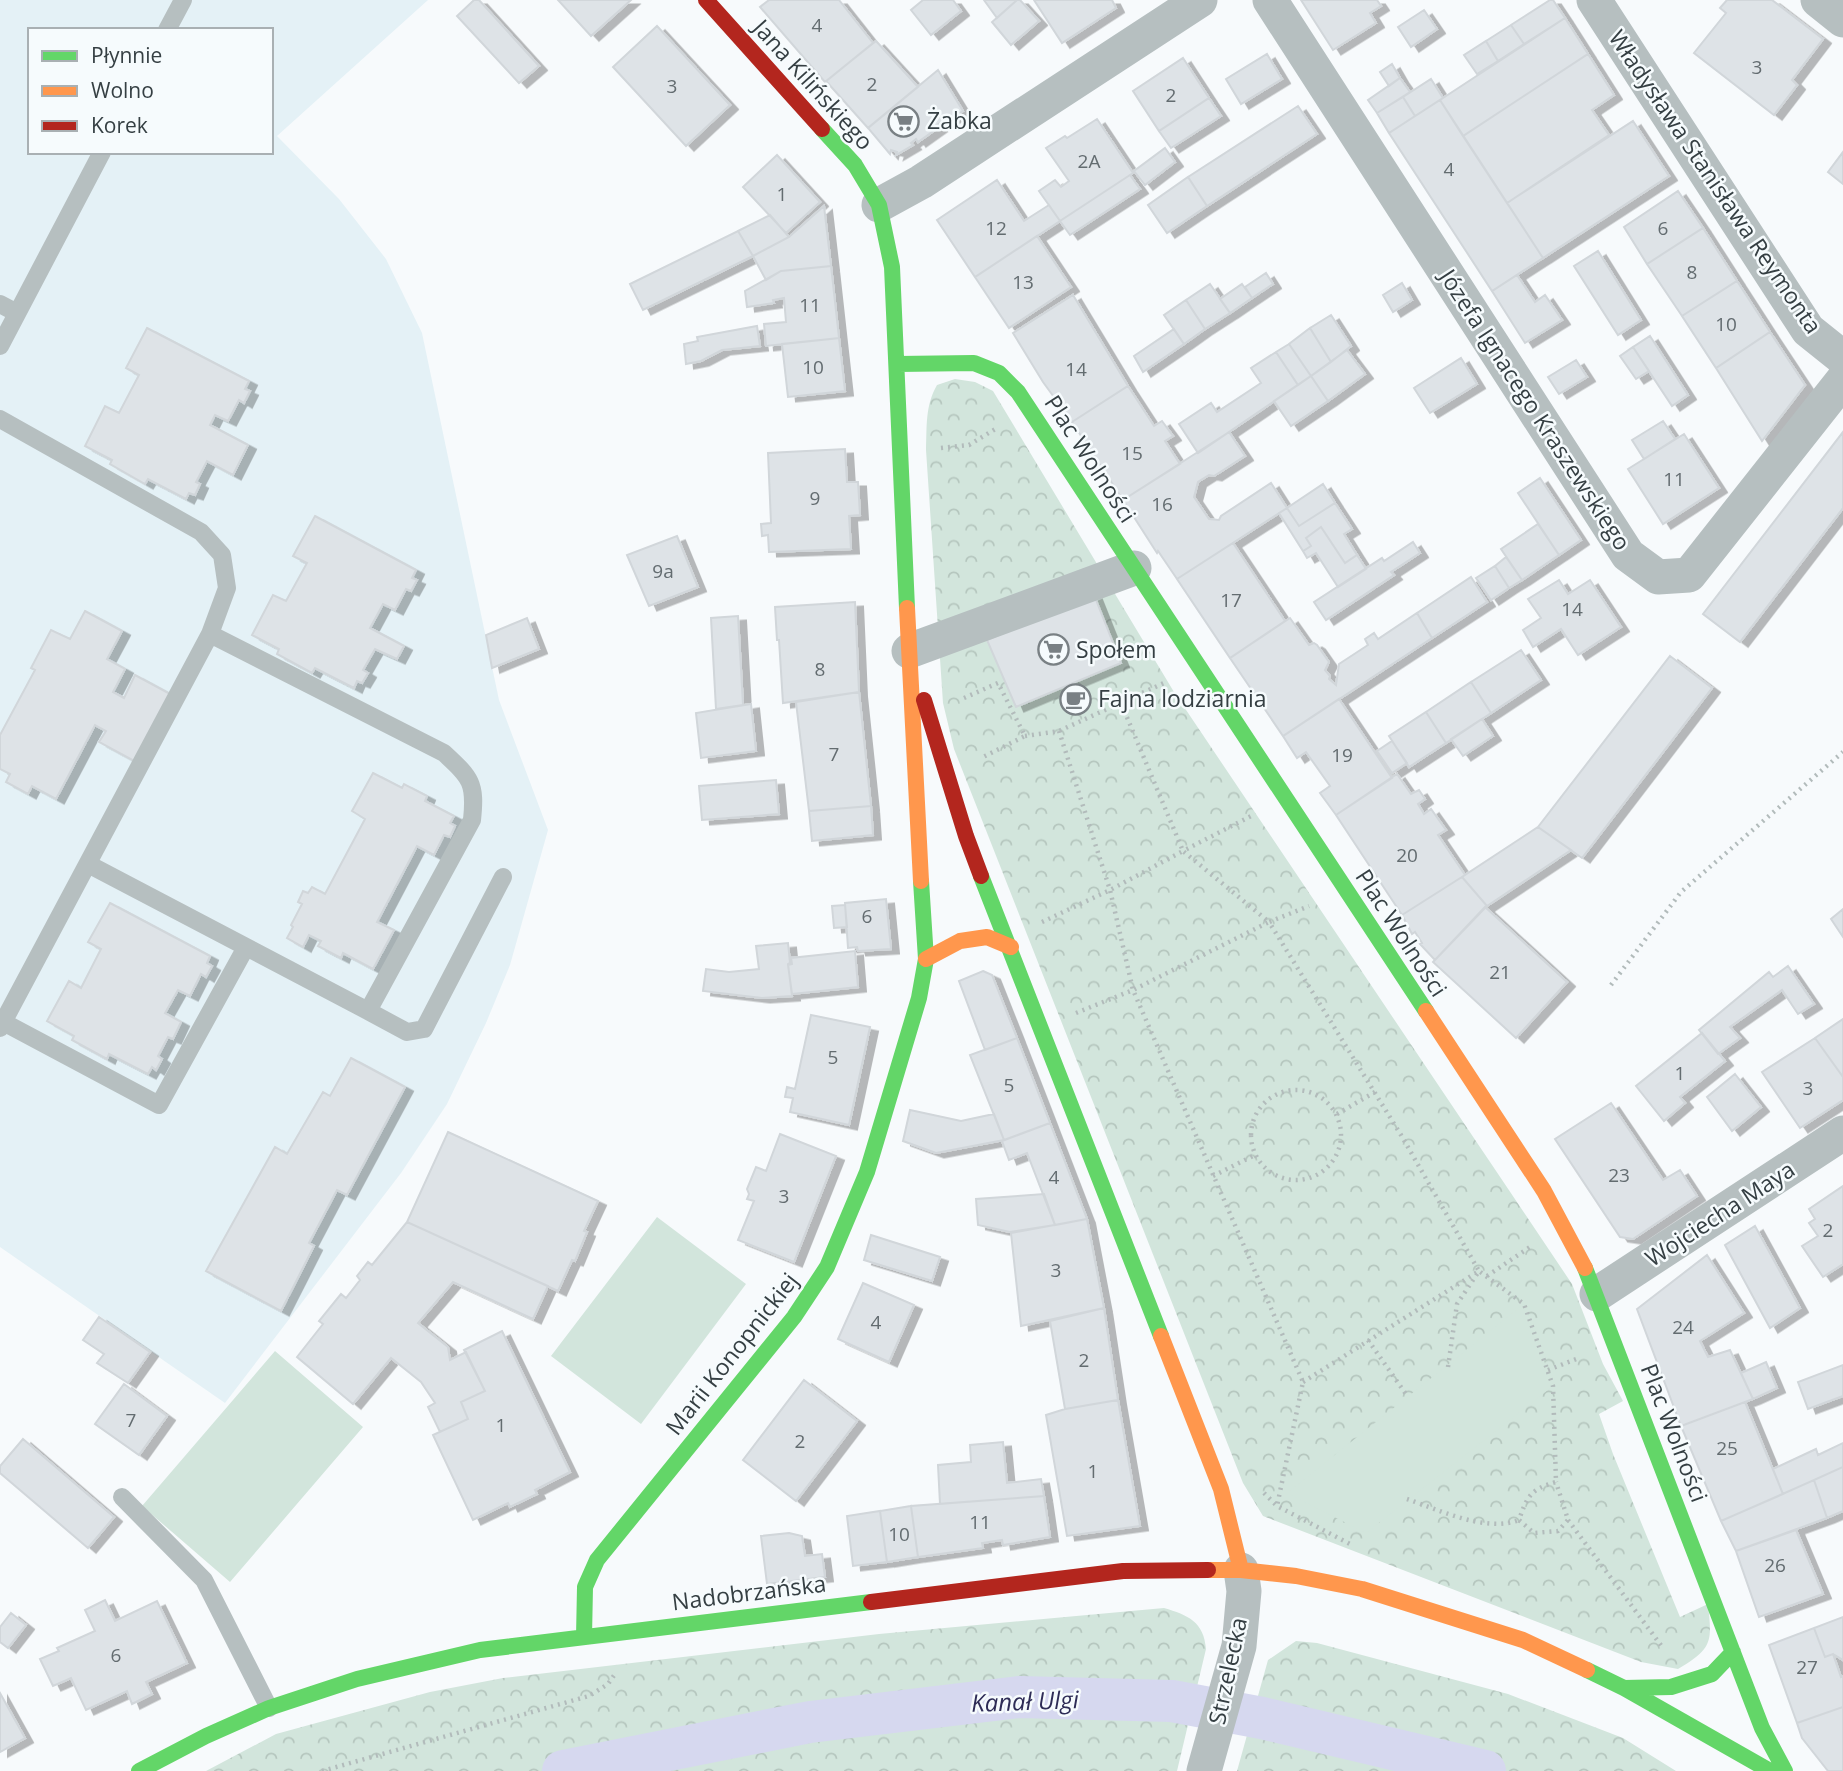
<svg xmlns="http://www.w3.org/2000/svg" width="1843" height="1771" viewBox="0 0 1843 1771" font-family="'Open Sans',sans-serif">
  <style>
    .built { fill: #e4f1f6; fill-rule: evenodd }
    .forest { fill: url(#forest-crowns) }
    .garden { fill: #d2e5dc }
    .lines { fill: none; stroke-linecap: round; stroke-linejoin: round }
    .canal { stroke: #d6d8ef; stroke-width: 42 }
    .building { fill: #dee3e7; stroke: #d1d6da; stroke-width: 2; filter: url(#shadow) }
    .path { stroke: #b2bbbb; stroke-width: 4.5; stroke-dasharray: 2 5; stroke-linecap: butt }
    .lane { stroke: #b6bfc0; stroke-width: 18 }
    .street { stroke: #b6bfc0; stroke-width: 35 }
    .fast { stroke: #63d668; stroke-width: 16 }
    .slow { stroke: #ff974d; stroke-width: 16 }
    .jam { stroke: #b3261e; stroke-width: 16 }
    .labels { text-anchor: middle; stroke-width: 5; stroke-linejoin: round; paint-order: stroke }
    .number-label { font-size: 19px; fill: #636c70 }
    .street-label { font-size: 23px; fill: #353f43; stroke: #f6fbfd }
    .poi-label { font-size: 23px; fill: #353f43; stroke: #f6fbfd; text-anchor: start }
    .water-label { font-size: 24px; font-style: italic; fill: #2e2c56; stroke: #f6fbfd }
  </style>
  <defs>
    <pattern id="forest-crowns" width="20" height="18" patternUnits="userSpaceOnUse" patternTransform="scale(1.75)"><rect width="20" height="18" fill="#d2e5dc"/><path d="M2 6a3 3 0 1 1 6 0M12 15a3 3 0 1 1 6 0" fill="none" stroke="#b5c6be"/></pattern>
    <filter id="shadow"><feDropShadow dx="8" dy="4.5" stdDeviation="0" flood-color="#0004"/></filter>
  </defs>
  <rect width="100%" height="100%" fill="#f7fafc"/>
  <path class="built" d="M0 0H428L277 136 339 199 386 259 422 333 499 700 548 830 510 965 486 1023 447 1104 401 1173 225 1403 0 1247ZM30 30H271V152H30Z"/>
  <path class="forest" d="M955 379 975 382 993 391 1174 692 1572 1284 1603 1364 1623 1401 1599 1414 1613 1454 1680 1617 1708 1604C1712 1642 1713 1648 1678 1669L1641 1662 1263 1516 1243 1483 954 749 943 703 926 450C927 426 925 406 937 385Z
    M1164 1608C1188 1615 1204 1622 1206 1649L1177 1771H206L276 1734 430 1692 503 1678 879 1634Z
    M1296 1641 1317 1643 1508 1694 1623 1738 1676 1771H1237L1268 1660Z"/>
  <path class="garden" d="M657 1217 746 1284 641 1424 551 1356Z
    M1524 1304 1553 1386 1366 1533 1287 1493Z
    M275 1351 363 1427 230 1582 142 1506Z"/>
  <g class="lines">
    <path class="canal" d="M563 1771 810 1722 1019 1697 1172 1701 1262 1718 1485 1771"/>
  </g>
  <path class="building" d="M474 0H479L539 66 519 83 457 16Z
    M558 0H631L591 36Z
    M769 0H839L873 43 825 82 760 7Z
    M923 0H953L961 11 931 35 911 10Z
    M984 0H1017L997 18Z
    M1017 0H1020L1039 21 1011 45 992 22Z
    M1034 0H1112L1116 8 1062 43Z
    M1301 0H1377L1381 6 1370 13 1376 23 1333 50Z
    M1550 0H1553L1565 18 1524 44 1511 25Z
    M1727 0H1772L1823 39 1792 80 1797 85 1774 115 1694 53 1726 13 1720 8Z
    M1424 10 1437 29 1411 47 1398 27Z
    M1565 18 1588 54 1463 136 1440 100Z
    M1511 25 1524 44 1498 61 1486 41Z
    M657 26 730 105 686 146 613 67Z
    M876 41 918 87 868 128 826 81Z
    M1486 41 1498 61 1477 74 1464 55Z
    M1267 54 1282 79 1241 104 1226 79Z
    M1588 54 1614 95 1592 110 1609 135 1507 203 1463 136Z
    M1183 58 1209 98 1159 131 1133 91Z
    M1392 64 1400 78 1389 86 1380 72Z
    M938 70 963 111 944 123 943 121 937 125 939 127 918 142 916 139 911 143 913 145 896 155 897 152 891 150 890 154 868 128Z
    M1400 78 1410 92 1377 113 1368 100Z
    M1431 79 1443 98 1415 116 1403 97Z
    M1403 97 1415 116 1389 133 1377 113Z
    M1209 98 1221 116 1171 148 1159 131Z
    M1440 100 1543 258 1492 291 1389 133Z
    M1298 106 1317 134 1207 206 1188 177Z
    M1097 119 1133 173 1060 221 1039 191 1055 180 1061 187 1069 181 1046 148 1065 136 1067 138Z
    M1633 121 1669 176 1543 258 1507 203Z
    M1165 148 1175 162 1145 185 1134 171Z
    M1843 152V184L1828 172Z
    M777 155 820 202 786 233 743 187Z
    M1130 175 1140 189 1070 235 1060 221Z
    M1188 177 1207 206 1167 233 1148 205Z
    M997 180 1024 221 1049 205 1060 221 975 277 937 220Z
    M1678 191 1703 228 1647 264 1624 227Z
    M824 206 831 266 781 271 766 280 753 256 789 237Z
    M770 215 789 237 753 256 738 231Z
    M1703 228 1737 281 1682 316 1647 264Z
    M738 231 753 256 643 310 630 284Z
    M1037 236 1071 287 1009 328 975 277Z
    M1598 251 1641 320 1618 335 1574 266Z
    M831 266 839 338 766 346 764 324 786 322 784 298 773 300 774 303 747 307 745 291 781 271Z
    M1266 273 1273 284 1252 298 1245 287Z
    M1517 275 1535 302 1545 295 1562 320 1525 343 1492 291Z
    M1737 281 1770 332 1716 368 1682 316Z
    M1402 283 1412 300 1393 312 1383 295Z
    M1210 284 1230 313 1205 329 1186 300Z
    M1242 284 1252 298 1230 313 1220 299Z
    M1073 295 1128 386 1072 422 1043 382 1013 333Z
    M1186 300 1205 329 1184 344 1164 315Z
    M1331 315 1351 346 1331 362 1310 328Z
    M757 326 760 346 722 350 701 361 686 364 684 344 698 341 697 337Z
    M147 328 249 381 245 389 250 391 244 403 239 400 228 421 215 415 210 425 248 445 233 475 207 461 196 482 200 484 195 495 189 493 186 499 148 479 145 484 110 464 112 460 85 446 105 406 119 413 139 375 126 368Z
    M1310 328 1331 362 1311 376 1289 344Z
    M1174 329 1184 344 1143 372 1134 356Z
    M1770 332 1805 385 1762 441 1716 368Z
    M1650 336 1688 395 1672 406 1633 347Z
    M839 338 845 391 788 397 782 344Z
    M1289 344 1311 376 1298 385 1276 352Z
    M1633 347 1649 371 1636 379 1620 356Z
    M1347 350 1365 374 1328 401 1311 376Z
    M1276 352 1298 385 1198 453 1179 424 1211 403 1217 412 1261 383 1251 368Z
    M1461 358 1477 384 1430 413 1414 388Z
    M1576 360 1587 377 1559 394 1548 377Z
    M1311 376 1328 401 1291 426 1274 401Z
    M1128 386 1154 426 1162 421 1173 436 1165 441 1180 464 1123 500 1072 422Z
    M1663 421 1675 439 1644 459 1632 440Z
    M1229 432 1245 456 1214 476 1209 475 1198 482 1194 497 1209 519 1219 520 1221 516 1271 483 1287 508 1177 579 1158 551 1157 553 1123 500Z
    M1843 432V508L1740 642 1703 614Z
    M1684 434 1719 488 1663 524 1628 469Z
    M845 449 847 482H858L860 515 849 516 851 549 769 552 768 535 762 536 761 524 771 523 768 453Z
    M1540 478 1581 540 1559 555 1518 493Z
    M1323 484 1335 503 1299 526 1287 508Z
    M1335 503 1352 529 1344 534 1357 555 1345 563 1321 527 1306 538 1311 546 1303 551 1279 513 1287 508 1299 526Z
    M315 516 416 570 412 578 417 580 411 591 406 589 395 610 383 604 370 628 404 646 397 659 375 649 363 670 368 673 362 683 357 681 354 688 315 668 312 673 277 654 279 649 252 635 273 595 286 601 307 563 293 556Z
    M1538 524 1559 555 1522 580 1501 549Z
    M1321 527 1345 563 1357 555 1366 569 1338 587 1316 553 1307 558 1303 551 1311 546 1306 538Z
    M677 536 698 587 649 606 627 555Z
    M1413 542 1420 553 1391 572 1394 575 1326 620 1314 602 1382 558 1384 561Z
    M1233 543 1285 621 1230 658 1177 579Z
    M1506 557 1522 580 1509 588 1495 566Z
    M1495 566 1509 588 1491 600 1476 578Z
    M1471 577 1487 602 1432 638 1417 613Z
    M1559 580 1568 594 1590 580 1621 627 1578 655 1561 629 1533 647 1523 630 1541 618 1528 599Z
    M1094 595 1121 663 1016 707 987 640Z
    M855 602 859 692 783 703 779 640H777L775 607Z
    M85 611 122 631 107 659 125 669 113 692 124 698 135 675 172 695 136 762 99 742 106 731 95 725 56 799 32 786 28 794 6 782 10 774 0 769V735L35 670 31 668 51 630 70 639Z
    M1417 613 1432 638 1283 736 1230 658 1290 618 1309 645 1314 643 1317 645 1329 662 1325 670 1330 676 1329 679 1336 685 1339 664 1368 645 1365 639 1374 633 1378 639Z
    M738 616 743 705 716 709 711 618Z
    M527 618 539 649 492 668 486 635Z
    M1521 650 1541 680 1491 713 1471 682Z
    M1670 656 1712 688 1582 858 1538 827Z
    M1471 682 1491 713 1446 743 1426 712Z
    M859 692 871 806 809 811 796 702Z
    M1339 699 1392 778 1336 815 1320 793 1330 786 1306 752 1297 758 1283 736Z
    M751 704 756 751 701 758 696 713Z
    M1426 712 1446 743 1409 767 1389 736Z
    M1482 719 1493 736 1463 756 1451 739Z
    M1392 741 1407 763 1392 773 1377 751Z
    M373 773 402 788 404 784 427 796 425 801 454 816 450 823 455 826 450 837 444 835 434 855 417 846 377 922 394 930 373 969 343 953 341 958 318 946 321 941 309 935 303 947 287 938 293 927 291 925 302 904 298 902 303 891 308 893 312 887 325 894 365 819 352 811Z
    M1397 774 1411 794 1419 790 1425 799 1418 804 1424 814 1431 809 1446 830 1438 835 1465 875 1402 915 1336 815Z
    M776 780 779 814 702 820 699 786Z
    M871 806 873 835 812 841 809 811Z
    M1538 827 1571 850 1487 906 1462 877Z
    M1462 877 1487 906 1435 960 1420 944 1422 943 1415 932 1412 934 1402 915Z
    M886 899 891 949 858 951 857 947 848 948 845 903Z
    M110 903 210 956 207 963 212 966 206 977 201 974 190 996 178 990 165 1013 181 1022 173 1039 168 1037 158 1056 162 1059 156 1070 152 1067 148 1074 109 1054 107 1059 72 1040 74 1036 47 1021 69 981 81 988 101 949 88 942Z
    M845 905 847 927 834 928 832 906Z
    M1485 907 1567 982 1516 1038 1433 962Z
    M1843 909V937L1831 919Z
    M788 943 790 963 788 964 792 996 762 998 703 991 706 969 729 972 759 969 756 946Z
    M855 951 858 987 792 994 788 965 792 964 791 958Z
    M1788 966 1814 1004 1798 1014 1782 990 1730 1027 1740 1038 1718 1054 1699 1030 1769 972 1773 977Z
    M983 971 992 975 1017 1038 985 1050 959 981Z
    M811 1015 870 1027 849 1125 790 1112 793 1098 785 1097 787 1087 795 1089Z
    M1843 1019V1077L1815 1038Z
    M1702 1033 1725 1061 1680 1097 1685 1103 1664 1121 1636 1086Z
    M1017 1038 1050 1123 1004 1140 970 1055Z
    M1815 1038 1843 1077V1100L1800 1128 1762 1072Z
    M351 1058 405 1087 347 1195 337 1190 309 1243 314 1246 281 1311 206 1271 275 1147 287 1154 323 1092 330 1096Z
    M1735 1074 1761 1107 1732 1131 1707 1097Z
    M1611 1103 1663 1180 1680 1170 1697 1196 1633 1239 1620 1237 1555 1139Z
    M910 1110 961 1121 994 1114 1004 1140 936 1153 903 1141Z
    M1050 1123 1087 1219 1055 1225 1027 1153 1009 1160 1002 1141Z
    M448 1132 598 1201 584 1231 587 1232 575 1261 572 1260 558 1291 407 1222Z
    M780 1134 836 1156 794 1262 738 1240 754 1201 747 1199 749 1194 747 1189 756 1167 766 1171Z
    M1843 1186V1264L1823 1277 1802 1246 1818 1236 1809 1223 1815 1219 1809 1209Z
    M1044 1194 1055 1225 1010 1232 978 1225 976 1199Z
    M1087 1219 1104 1308 1021 1326 1011 1233Z
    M407 1222 548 1286 533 1319 453 1282 418 1323 448 1347 450 1360 466 1352 485 1391 461 1402 468 1419 440 1432 428 1407 435 1403 421 1382 391 1358 353 1404 297 1357 323 1324 319 1321 341 1294 346 1298 360 1280 357 1276 368 1262 372 1265Z
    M1755 1226 1800 1308 1770 1328 1725 1245Z
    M871 1235 940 1257 932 1281 864 1260Z
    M1707 1255 1744 1313 1700 1341 1708 1357 1730 1350 1753 1399 1681 1426 1637 1309Z
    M863 1283 914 1305 889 1362 838 1339Z
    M1104 1308 1118 1400 1065 1409 1050 1321Z
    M99 1317 150 1352 128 1383 97 1363 104 1354 83 1340Z
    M502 1331 570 1472 535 1490 537 1494 510 1507 508 1503 473 1520 433 1435 468 1419 461 1402 485 1391 464 1350Z
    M1766 1362 1777 1388 1753 1399 1741 1373Z
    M1843 1365V1396L1808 1409 1798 1382Z
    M804 1380 857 1421 796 1501 743 1460Z
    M124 1384 167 1416 139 1455 95 1424Z
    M1118 1400 1140 1526 1067 1536 1046 1415 1065 1409Z
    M1745 1402 1783 1494 1721 1521 1681 1426Z
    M23 1439 114 1517 88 1548 0 1473V1466Z
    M1003 1442 1007 1483 1041 1479 1044 1496 940 1504 938 1465 971 1462 970 1445Z
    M1843 1443V1467L1783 1494 1773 1469 1816 1449 1818 1455Z
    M1843 1467V1511L1827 1518 1814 1480Z
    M1814 1480 1827 1518 1736 1551 1721 1521Z
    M1044 1496 1050 1537 1003 1545 1002 1540 982 1543 983 1548 918 1557 911 1506Z
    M911 1506 918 1557 887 1562 880 1511Z
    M880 1511 887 1562 853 1566 847 1516Z
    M1796 1530 1823 1594 1759 1617 1736 1551Z
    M789 1533 802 1536 805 1556 822 1554 825 1577 767 1584 761 1536Z
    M105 1600 115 1621 157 1601 187 1663 146 1682 152 1694 132 1704 127 1691 86 1710 71 1678 53 1686 40 1659 59 1651 57 1648 95 1631 85 1610Z
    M11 1613 26 1625 8 1648 0 1642V1627Z
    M1843 1617V1660L1833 1654 1825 1657 1814 1628Z
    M1814 1628 1825 1657 1833 1654 1841 1677 1843 1676V1707L1797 1723 1769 1645Z
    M0 1693 25 1738 0 1752Z
    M1843 1707V1771H1828L1802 1738 1797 1723Z"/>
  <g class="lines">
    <path class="path" d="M941 448 969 445 997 428
      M964 698 998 683 1025 736 981 758
      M1059 731 1110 890 1133 990 1303 1382 1277 1506
      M1025 736 1059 731 1164 683
      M1042 922 1110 890 1183 851 1121 703
      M1611 985 1681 892 1843 752
      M1076 1013 1133 990 1269 922 1183 851 1253 815
      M1251 1135a45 45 0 1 1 90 0a45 45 0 1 1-90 0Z
      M1337 1114 1375 1092
      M1213 1176 1255 1155
      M1487 1276 1530 1247
      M1368 1340 1408 1397
      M1448 1367 1457 1304 1479 1271 1524 1304 1553 1386 1556 1482C1531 1489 1527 1496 1519 1520L1534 1533 1558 1531 1568 1520 1556 1482
      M1548 1370 1579 1358
      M1303 1382 1479 1271 1401 1135 1269 922 1309 906
      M1264 1493 1277 1506 1352 1545
      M1407 1499C1439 1510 1487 1533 1519 1520
      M1568 1520 1663 1648
      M322 1771 589 1696 608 1684 615 1674"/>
    <path class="lane" d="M167 30 183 0
      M0 304 17 313
      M0 346 102 152
      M0 419 201 532 222 555 227 588 210 634 0 1028
      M88 864 368 1011 472 820C476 783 471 778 444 753L210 634
      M368 1011 407 1032 424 1029 503 877
      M3 1022 159 1105 246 947
      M122 1497 204 1580 269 1708"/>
    <path class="street" d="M1270 0 1628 555 1658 577 1689 575 1843 380
      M1594 0 1808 330 1843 358
      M1818 0 1843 20
      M879 205 921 182 1200 0
      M909 651 1134 568
      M1597 1294 1843 1133
      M1204 1771 1239 1646 1244 1591 1241 1570"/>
    <path class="fast" d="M822 129 855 165 879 205 892 267 907 608
      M898 364 974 363 999 373 1018 392 1426 1011
      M981 876 1161 1336
      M1585 1268 1762 1728 1785 1771
      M584 1637 585 1587 597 1560 794 1317 827 1267 867 1172 919 998 926 959 921 881
      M1587 1670 1624 1688 1770 1771
      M1624 1688 1671 1687 1712 1674 1733 1652
      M139 1771 206 1736 269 1708 357 1679 480 1650 871 1602"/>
    <path class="slow" d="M907 608 921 881
      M926 959 960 941 987 937 1011 947
      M1426 1011 1544 1191 1585 1268
      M1161 1336 1221 1489 1241 1570
      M1208 1570H1241L1296 1576 1362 1589 1523 1640 1587 1670"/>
    <path class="jam" d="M706 0 822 129
      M924 700 966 836 981 876
      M871 1602 1123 1571 1208 1570"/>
  </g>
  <defs>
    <symbol id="supermarket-ring" viewBox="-11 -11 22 22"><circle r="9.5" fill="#f6fbfd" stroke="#798084" stroke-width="1.5"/><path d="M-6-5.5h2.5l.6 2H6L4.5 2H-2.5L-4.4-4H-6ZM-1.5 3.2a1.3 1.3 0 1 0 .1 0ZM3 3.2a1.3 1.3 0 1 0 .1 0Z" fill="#798084"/></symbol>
    <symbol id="cafe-ring" viewBox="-11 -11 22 22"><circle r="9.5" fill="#f6fbfd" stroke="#798084" stroke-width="1.5"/><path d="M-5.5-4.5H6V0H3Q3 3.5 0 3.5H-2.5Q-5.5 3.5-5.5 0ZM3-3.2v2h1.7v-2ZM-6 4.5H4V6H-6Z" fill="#798084"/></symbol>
  </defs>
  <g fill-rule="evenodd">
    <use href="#supermarket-ring" x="886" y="104" width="35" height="35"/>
    <use href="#supermarket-ring" x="1036" y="632" width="35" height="35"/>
    <use href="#cafe-ring" x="1058" y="682" width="35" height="35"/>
  </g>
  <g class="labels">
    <g class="number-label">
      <text x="817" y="32">4</text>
      <text x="1757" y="74">3</text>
      <text x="872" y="91">2</text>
      <text x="672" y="93">3</text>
      <text x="1171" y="102">2</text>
      <text x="1089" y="168">2A</text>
      <text x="1449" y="176">4</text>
      <text x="782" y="201">1</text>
      <text x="996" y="235">12</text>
      <text x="1663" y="235">6</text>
      <text x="1692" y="279">8</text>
      <text x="1023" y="289">13</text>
      <text x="810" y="312">11</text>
      <text x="1726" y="331">10</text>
      <text x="813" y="374">10</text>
      <text x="1076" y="376">14</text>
      <text x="1132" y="460">15</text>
      <text x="1674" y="486">11</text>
      <text x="815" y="505">9</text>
      <text x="1162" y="511">16</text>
      <text x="663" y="578">9a</text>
      <text x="1231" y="607">17</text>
      <text x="1572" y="616">14</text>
      <text x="820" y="676">8</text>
      <text x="834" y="761">7</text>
      <text x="1342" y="762">19</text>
      <text x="1407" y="862">20</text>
      <text x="867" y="923">6</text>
      <text x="1500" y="979">21</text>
      <text x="833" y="1064">5</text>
      <text x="1680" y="1080">1</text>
      <text x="1009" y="1092">5</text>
      <text x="1808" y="1095">3</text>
      <text x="1619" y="1182">23</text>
      <text x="1054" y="1184">4</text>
      <text x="784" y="1203">3</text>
      <text x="1828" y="1237">2</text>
      <text x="1056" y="1277">3</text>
      <text x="876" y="1329">4</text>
      <text x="1683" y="1334">24</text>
      <text x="1084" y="1367">2</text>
      <text x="131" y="1427">7</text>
      <text x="501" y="1432">1</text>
      <text x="800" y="1448">2</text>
      <text x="1727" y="1455">25</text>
      <text x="1093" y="1478">1</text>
      <text x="980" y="1529">11</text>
      <text x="899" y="1541">10</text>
      <text x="1775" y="1572">26</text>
      <text x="116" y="1662">6</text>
      <text x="1807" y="1674">27</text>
    </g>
    <g class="street-label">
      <text transform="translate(813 85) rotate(48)" y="8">Jana Kilińskiego</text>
      <text transform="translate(1715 182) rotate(56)" y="8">Władysława Stanisława Reymonta</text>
      <text transform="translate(1535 410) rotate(57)" y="8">Józefa Ignacego Kraszewskiego</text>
      <text transform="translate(1090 459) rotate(57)" y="8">Plac Wolności</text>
      <text transform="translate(1401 933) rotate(57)" y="8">Plac Wolności</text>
      <text transform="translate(1720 1214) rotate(-33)" y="8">Wojciecha Maya</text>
      <text transform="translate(732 1354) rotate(-52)" y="8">Marii Konopnickiej</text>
      <text transform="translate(1674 1433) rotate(69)" y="8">Plac Wolności</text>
      <text transform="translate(749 1593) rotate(-7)" y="8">Nadobrzańska</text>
      <text transform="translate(1228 1671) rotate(-78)" y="8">Strzelecka</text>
    </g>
    <g class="poi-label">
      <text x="927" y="129">Żabka</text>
      <text x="1076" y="658">Społem</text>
      <text x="1098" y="707">Fajna lodziarnia</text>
    </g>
    <g class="water-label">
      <text transform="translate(1025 1702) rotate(-2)" y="8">Kanał Ulgi</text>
    </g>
  </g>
  <rect x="28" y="28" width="245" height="126" fill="#f6fbfd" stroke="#a9b0b3" stroke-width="2"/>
  <rect x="42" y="51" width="35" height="10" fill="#63d668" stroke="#a9b0b3" stroke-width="2"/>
  <text x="91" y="63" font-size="21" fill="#353f43">Płynnie</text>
  <rect x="42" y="86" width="35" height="10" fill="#ff974d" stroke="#a9b0b3" stroke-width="2"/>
  <text x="91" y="98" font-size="21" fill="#353f43">Wolno</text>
  <rect x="42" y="121" width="35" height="10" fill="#b3261e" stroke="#a9b0b3" stroke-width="2"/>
  <text x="91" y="133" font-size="21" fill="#353f43">Korek</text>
</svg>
